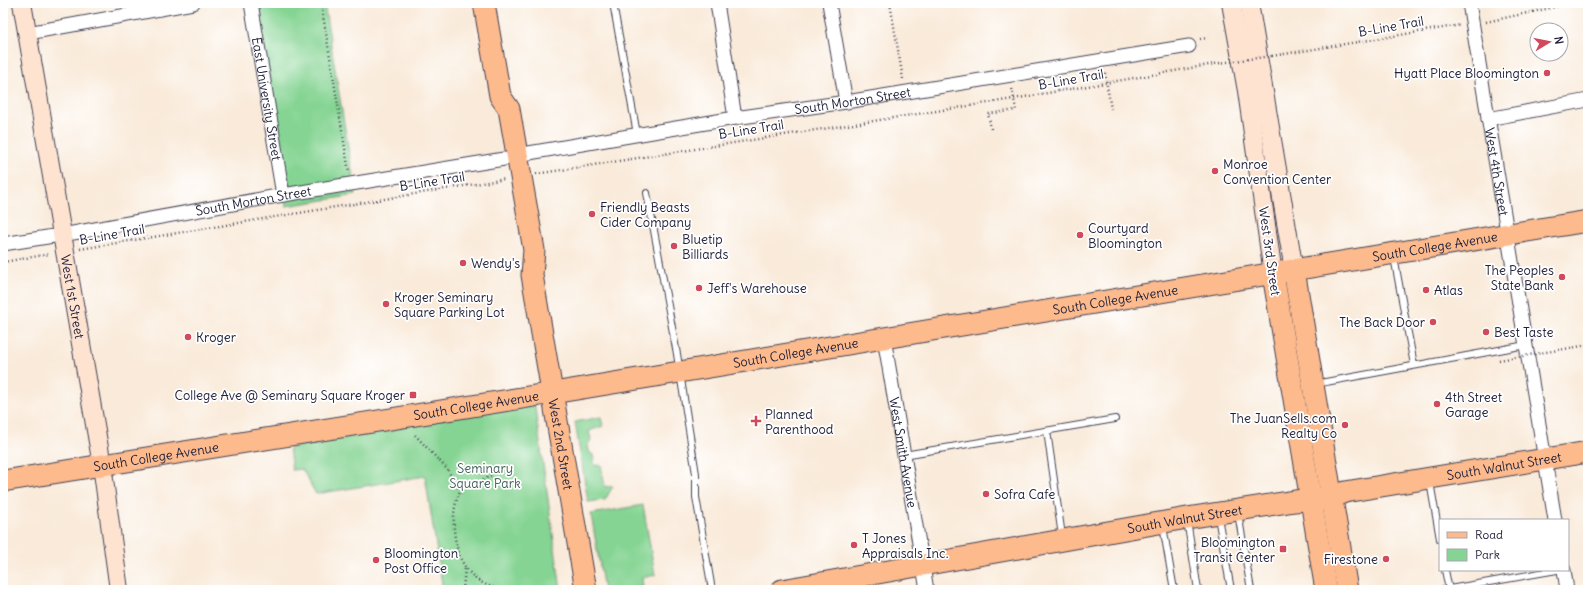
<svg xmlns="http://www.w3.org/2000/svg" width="1591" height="593" viewBox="0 0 1591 593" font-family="Delius,sans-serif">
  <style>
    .green { fill: #85d493; stroke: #547b67 }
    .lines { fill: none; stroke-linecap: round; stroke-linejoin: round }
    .lane-casing { stroke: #424053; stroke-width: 8 }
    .street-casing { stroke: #424053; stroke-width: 15 }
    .secondary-casing { stroke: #424053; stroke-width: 20 }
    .primary-casing { stroke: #424053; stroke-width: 23 }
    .path { stroke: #424053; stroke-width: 2.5; stroke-dasharray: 1 3; stroke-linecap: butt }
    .lane { stroke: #fff; stroke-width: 6 }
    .street { stroke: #fff; stroke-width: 13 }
    .secondary { stroke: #fee3d1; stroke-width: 18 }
    .primary { stroke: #fcba8d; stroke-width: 21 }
    .path-bridge { stroke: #424053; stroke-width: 2.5; stroke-dasharray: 1 3; stroke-linecap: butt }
    .poi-dot { fill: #d1495b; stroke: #fff; stroke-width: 1.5 }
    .labels { text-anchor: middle; stroke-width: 3.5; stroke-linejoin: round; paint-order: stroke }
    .street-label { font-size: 13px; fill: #22223b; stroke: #fff }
    .poi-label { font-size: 13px; fill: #22223b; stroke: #fff; text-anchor: start }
    .park-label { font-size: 13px; fill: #45605a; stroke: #fff }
  </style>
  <rect width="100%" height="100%" fill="#fff"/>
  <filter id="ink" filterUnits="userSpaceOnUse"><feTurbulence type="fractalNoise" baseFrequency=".025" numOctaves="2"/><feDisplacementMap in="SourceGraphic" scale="8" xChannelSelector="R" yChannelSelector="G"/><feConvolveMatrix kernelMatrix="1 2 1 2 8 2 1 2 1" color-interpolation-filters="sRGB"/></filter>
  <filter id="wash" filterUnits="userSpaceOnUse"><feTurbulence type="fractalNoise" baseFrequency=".012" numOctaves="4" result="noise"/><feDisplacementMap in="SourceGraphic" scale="16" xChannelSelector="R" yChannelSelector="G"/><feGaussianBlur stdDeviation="0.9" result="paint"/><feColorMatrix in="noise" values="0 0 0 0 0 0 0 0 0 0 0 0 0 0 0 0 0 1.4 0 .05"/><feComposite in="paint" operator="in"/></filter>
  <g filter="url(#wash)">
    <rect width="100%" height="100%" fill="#f9ead9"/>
    <path class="green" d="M251 3H324L356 195 286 206Z
      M534 401 561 590H443L425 476 316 494 302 469 292 470 289 448Z
      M601 417 603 426 589 431 591 440 588 444 589 451 593 455 595 466 601 465 605 487 613 486 605 500 588 502 575 422Z
      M643 505 655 575 642 578 643 587 628 590H604L591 514Z"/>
  </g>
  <g filter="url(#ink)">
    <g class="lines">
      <defs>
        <path id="lane" d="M613 3 637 134
          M647 193 677 354 696 474V497L712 590
          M1394 257 1414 365
          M1315 384 1526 345
          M1047 431 1062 536
          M904 455 1115 419
          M1430 482 1440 539
          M1238 513 1251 590
          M1218 517 1231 590
          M1187 520 1198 590
          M1163 526 1174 590
          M1445 570 1449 590
          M1444 590 1557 570"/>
        <g id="street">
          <path id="s1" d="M251 3 283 195"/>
          <path d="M717 3 735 118"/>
          <path d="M829 3 846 102"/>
          <path id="s2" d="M1469 3 1555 520"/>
          <path d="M28 33 193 3"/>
          <path d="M1488 119 1588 100"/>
          <path id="s3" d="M517 155 735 118 846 102 1189 46"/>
          <path id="s4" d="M3 244 73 233 283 195 504 159"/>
          <path id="s5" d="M884 338 927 590"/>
          <path d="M1564 570 1567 590"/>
        </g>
        <g id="secondary">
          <path id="s6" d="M22 3 102 465 119 590"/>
          <path d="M1231 3 1247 91 1273 274"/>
          <path d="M1249 3 1294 270"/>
        </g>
        <g id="primary">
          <path id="s7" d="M484 3 500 96 509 109 534 250 532 275 586 590"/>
          <path d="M1294 270 1347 590"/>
          <path d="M1273 274 1326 590"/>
          <path id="s8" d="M3 481 553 393 1588 221"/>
          <path id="s9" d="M782 590 1187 518 1295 501 1332 497 1345 492 1588 452"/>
        </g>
      </defs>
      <use href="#lane" class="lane-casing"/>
      <use href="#street" class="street-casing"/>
      <use href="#secondary" class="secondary-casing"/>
      <use href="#primary" class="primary-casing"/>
      <path class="path" d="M321 3 349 172
        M890 3 903 79
        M1486 22 1573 3
        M1200 39 1208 38
        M1272 56 1461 25
        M1105 73 1111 109
        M991 129 988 114 1016 110 1012 88
        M722 132 723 143
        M536 174 1013 99 1226 62
        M80 249 506 179
        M3 262 50 254
        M415 435 447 469 460 491
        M491 476 461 490C448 511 453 557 471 574 478 582 490 587 501 590
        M463 590 465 568"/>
      <use href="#lane" class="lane"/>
      <use href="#street" class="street"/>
      <use href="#secondary" class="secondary"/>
      <use href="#primary" class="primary"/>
      <path class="path-bridge" d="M1227 62 1272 56
        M1499 360 1588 345"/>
    </g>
  </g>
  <g class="poi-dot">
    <circle cx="1547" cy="73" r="4"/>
    <circle cx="1215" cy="171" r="4"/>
    <circle cx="592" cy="214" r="4"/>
    <circle cx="1080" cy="235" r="4"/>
    <circle cx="674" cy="246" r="4"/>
    <circle cx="463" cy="263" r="4"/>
    <circle cx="1562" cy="277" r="4"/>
    <circle cx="699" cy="288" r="4"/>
    <circle cx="1426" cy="290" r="4"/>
    <circle cx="386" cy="304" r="4"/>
    <circle cx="1433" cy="322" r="4"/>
    <circle cx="1486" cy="332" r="4"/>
    <circle cx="188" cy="337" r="4"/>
    <rect x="409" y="391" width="8" height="8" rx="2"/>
    <circle cx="1437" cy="404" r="4"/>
    <path d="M754 415h4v4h4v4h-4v4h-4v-4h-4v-4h4z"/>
    <circle cx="1345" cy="425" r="4"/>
    <circle cx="986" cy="494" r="4"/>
    <circle cx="854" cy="545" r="4"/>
    <rect x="1279" y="545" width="8" height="8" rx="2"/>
    <circle cx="1386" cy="559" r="4"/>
    <circle cx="376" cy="560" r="4"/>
  </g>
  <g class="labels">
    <g class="street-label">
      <text transform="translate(1391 26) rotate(-10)" y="5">B-Line Trail</text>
      <text transform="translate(1071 79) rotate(-10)" y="5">B-Line Trail</text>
      <text dy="5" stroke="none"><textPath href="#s1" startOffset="97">East University Street</textPath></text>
      <text dy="5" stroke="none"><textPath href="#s3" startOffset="340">South Morton Street</textPath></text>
      <text transform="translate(751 129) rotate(-9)" y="5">B-Line Trail</text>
      <text dy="5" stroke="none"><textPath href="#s2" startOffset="171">West 4th Street</textPath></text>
      <text transform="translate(432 181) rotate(-9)" y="5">B-Line Trail</text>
      <text dy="5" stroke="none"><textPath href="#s4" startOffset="254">South Morton Street</textPath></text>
      <text transform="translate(112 234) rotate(-10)" y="5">B-Line Trail</text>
      <text dy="5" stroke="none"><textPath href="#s8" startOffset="1451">South College Avenue</textPath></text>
      <text transform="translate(1270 251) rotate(82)" y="5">West 3rd Street</text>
      <text dy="5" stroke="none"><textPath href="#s6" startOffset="298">West 1st Street</textPath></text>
      <text dy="5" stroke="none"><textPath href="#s8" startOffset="1127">South College Avenue</textPath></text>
      <text dy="5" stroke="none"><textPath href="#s8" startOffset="803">South College Avenue</textPath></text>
      <text dy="5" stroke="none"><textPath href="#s8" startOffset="479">South College Avenue</textPath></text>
      <text dy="5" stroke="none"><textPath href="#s7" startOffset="450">West 2nd Street</textPath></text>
      <text dy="5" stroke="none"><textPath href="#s5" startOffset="116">West Smith Avenue</textPath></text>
      <text dy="5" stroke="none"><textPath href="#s8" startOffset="155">South College Avenue</textPath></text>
      <text dy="5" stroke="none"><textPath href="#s9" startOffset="733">South Walnut Street</textPath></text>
      <text dy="5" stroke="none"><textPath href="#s9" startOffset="409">South Walnut Street</textPath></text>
    </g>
    <g class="poi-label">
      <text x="1539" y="78" text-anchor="end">Hyatt Place Bloomington</text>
      <text x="1223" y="169">Monroe<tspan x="1223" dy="15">Convention Center</tspan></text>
      <text x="600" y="212">Friendly Beasts<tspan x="600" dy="15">Cider Company</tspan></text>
      <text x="1088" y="233">Courtyard<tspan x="1088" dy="15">Bloomington</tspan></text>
      <text x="682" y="244">Bluetip<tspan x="682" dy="15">Billiards</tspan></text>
      <text x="471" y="268">Wendy's</text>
      <text x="1554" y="275" text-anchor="end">The Peoples<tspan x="1554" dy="15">State Bank</tspan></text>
      <text x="707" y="293">Jeff's Warehouse</text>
      <text x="1434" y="295">Atlas</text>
      <text x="394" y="302">Kroger Seminary<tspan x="394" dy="15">Square Parking Lot</tspan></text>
      <text x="1425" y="327" text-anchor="end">The Back Door</text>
      <text x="1494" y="337">Best Taste</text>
      <text x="196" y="342">Kroger</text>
      <text x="405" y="400" text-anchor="end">College Ave @ Seminary Square Kroger</text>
      <text x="1445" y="402">4th Street<tspan x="1445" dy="15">Garage</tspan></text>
      <text x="765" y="419">Planned<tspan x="765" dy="15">Parenthood</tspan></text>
      <text x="1337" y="423" text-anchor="end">The JuanSells.com<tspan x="1337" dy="15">Realty Co</tspan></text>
      <text x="994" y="499">Sofra Cafe</text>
      <text x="862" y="543">T Jones<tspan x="862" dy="15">Appraisals Inc.</tspan></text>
      <text x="1275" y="547" text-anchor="end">Bloomington<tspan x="1275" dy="15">Transit Center</tspan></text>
      <text x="384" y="558">Bloomington<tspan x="384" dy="15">Post Office</tspan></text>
      <text x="1378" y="564" text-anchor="end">Firestone</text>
    </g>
    <g class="park-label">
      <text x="485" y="473">Seminary<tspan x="485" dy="15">Square Park</tspan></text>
    </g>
  </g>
  <rect width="1591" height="593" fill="none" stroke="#fff" stroke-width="16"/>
  <rect x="1439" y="519" width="130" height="52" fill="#ffffff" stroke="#a7a7b1"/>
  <rect x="1447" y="532" width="20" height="6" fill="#fcba8d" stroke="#a7a7b1"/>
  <text x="1475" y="539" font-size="12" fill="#22223b">Road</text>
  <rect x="1447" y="549" width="20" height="12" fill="#85d493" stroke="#a7a7b1"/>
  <text x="1475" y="559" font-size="12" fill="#22223b">Park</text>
  <g transform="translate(1549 42) rotate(80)"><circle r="19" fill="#ffffff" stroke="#a7a7b1"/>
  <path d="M0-3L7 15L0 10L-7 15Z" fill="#d1495b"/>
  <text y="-6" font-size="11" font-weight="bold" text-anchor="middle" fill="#22223b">N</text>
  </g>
</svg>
